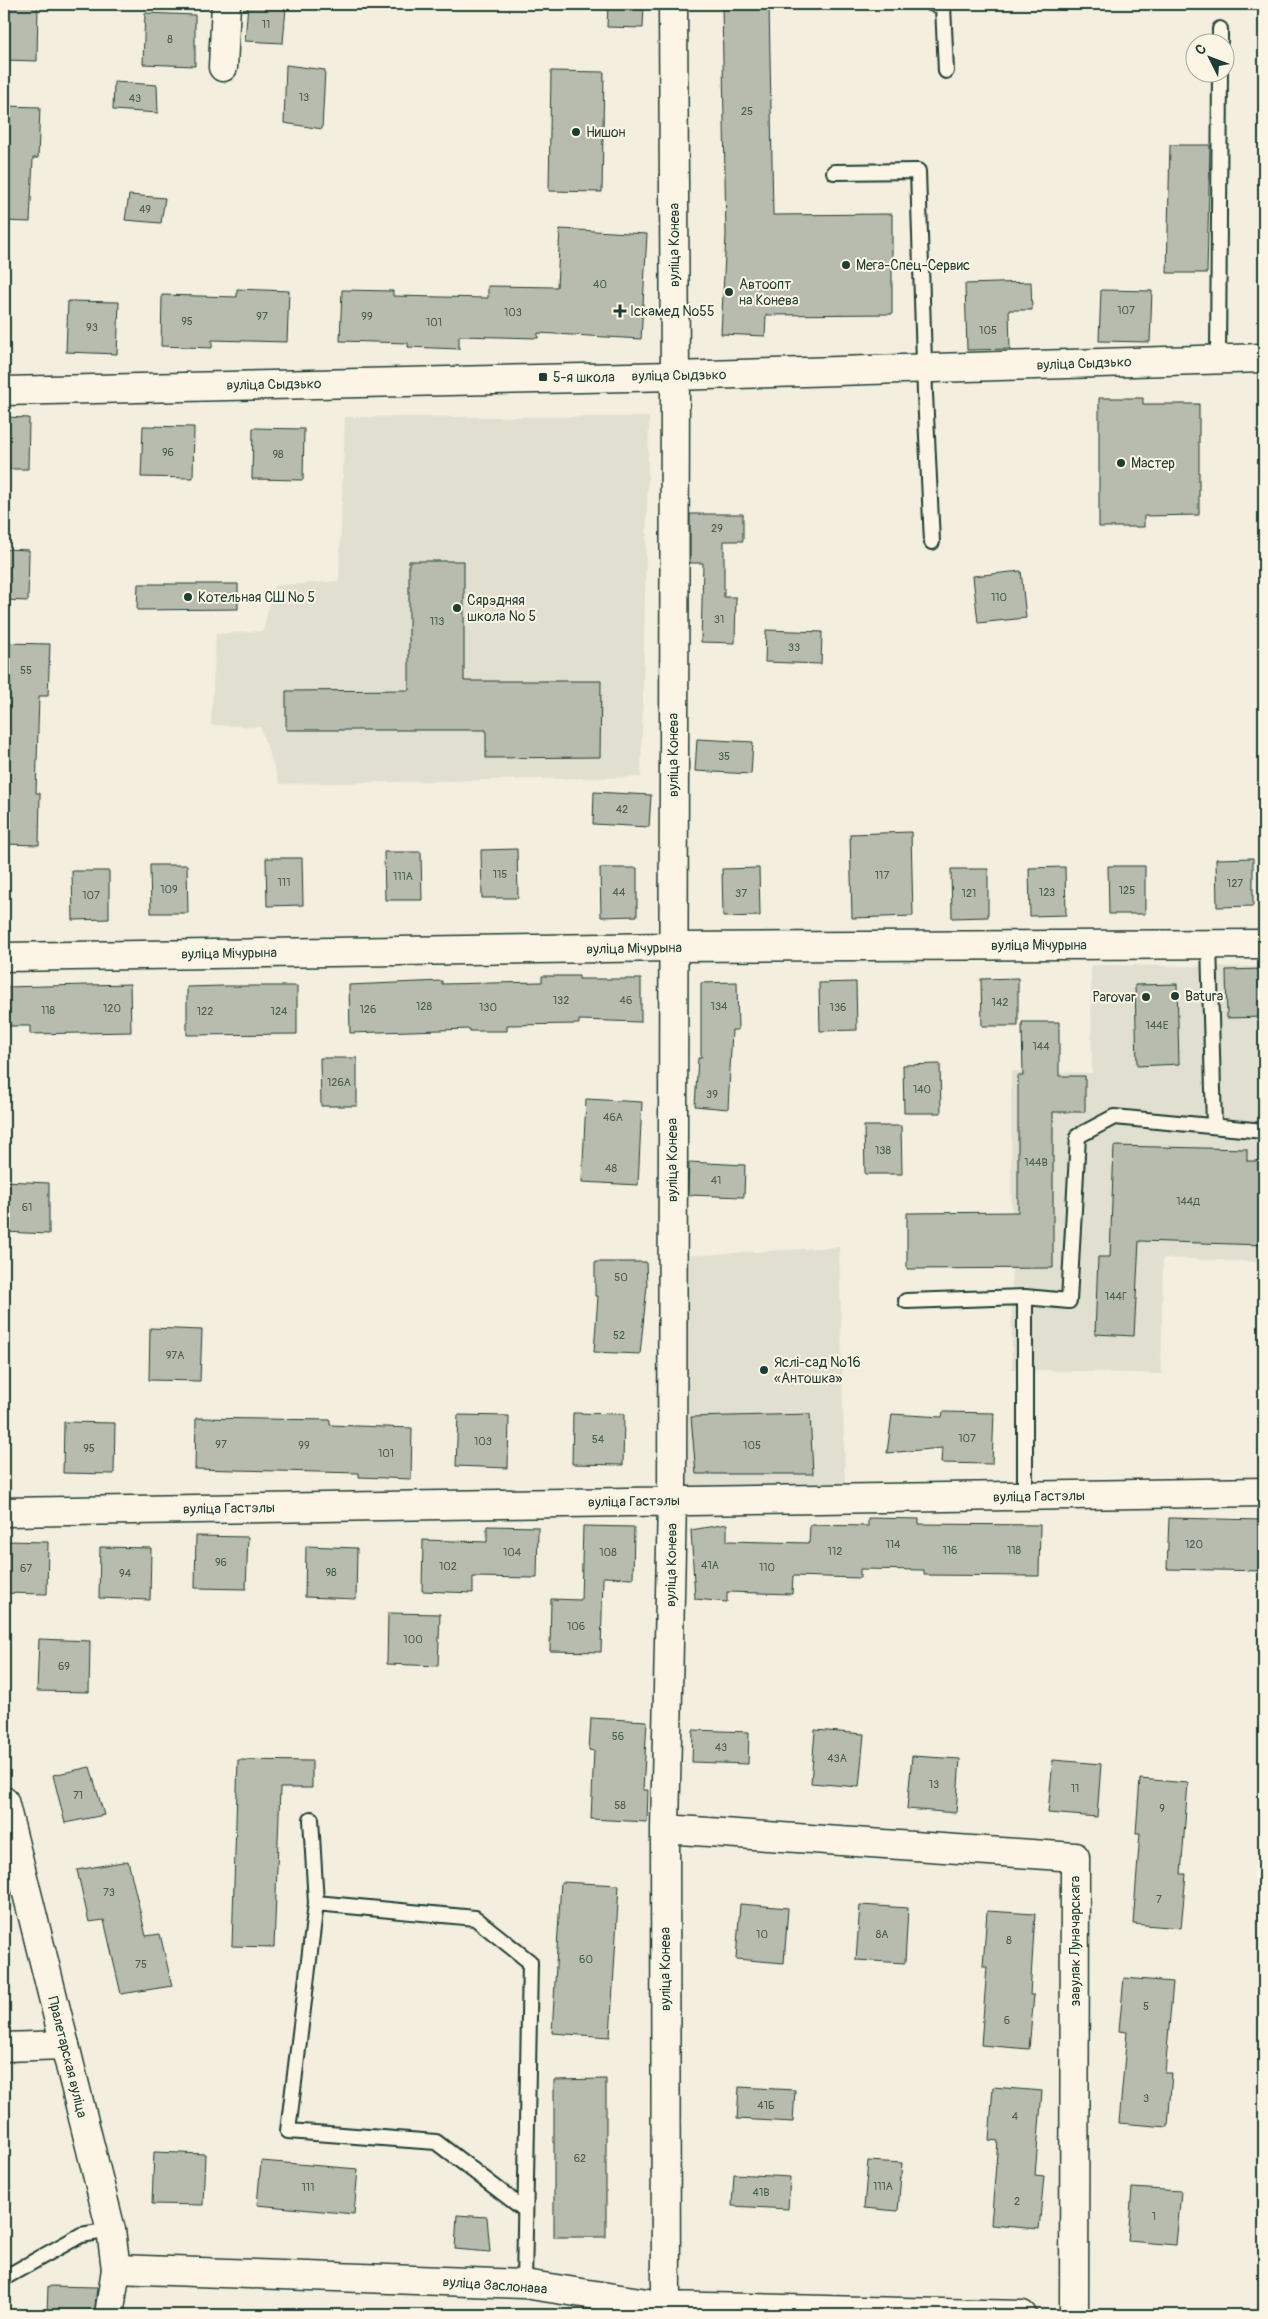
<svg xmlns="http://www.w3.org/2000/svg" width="1268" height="2319" viewBox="0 0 1268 2319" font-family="Pangolin,sans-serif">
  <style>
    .built { fill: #e1dfd0 }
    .building { fill: #b8bcae; stroke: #1f3d34 }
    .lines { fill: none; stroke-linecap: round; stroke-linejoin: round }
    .service-casing { stroke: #1f3d34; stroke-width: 18 }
    .minor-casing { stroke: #1f3d34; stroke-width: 31 }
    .tertiary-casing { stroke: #1f3d34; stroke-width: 31 }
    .service { stroke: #fcf5e5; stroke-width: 14 }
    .minor { stroke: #fcf5e5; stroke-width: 28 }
    .tertiary { stroke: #fcf5e5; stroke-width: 28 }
    .poi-dot { fill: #1f3d34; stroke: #fcf5e5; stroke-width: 2 }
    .labels { text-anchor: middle; stroke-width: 4; stroke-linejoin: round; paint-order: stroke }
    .number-label { font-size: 11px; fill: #455d52 }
    .poi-label { font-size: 14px; fill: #1f3d34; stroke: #fcf5e5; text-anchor: start }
    .street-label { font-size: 14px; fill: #1f3d34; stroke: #fcf5e5 }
  </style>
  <rect width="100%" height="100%" fill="#f3eede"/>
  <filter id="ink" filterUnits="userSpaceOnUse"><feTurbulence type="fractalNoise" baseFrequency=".02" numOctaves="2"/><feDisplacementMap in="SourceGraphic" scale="10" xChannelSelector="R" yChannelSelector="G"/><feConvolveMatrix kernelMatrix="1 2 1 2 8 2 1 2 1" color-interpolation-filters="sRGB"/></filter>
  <g filter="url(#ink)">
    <path class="built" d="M345 417H649L641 777 280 784 260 727 211 725 216 634 263 631 274 586 339 581Z
      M1091 965 1264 967V1262L1163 1258 1161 1374 1012 1369 1011 1071 1092 1073Z
      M839 1247 845 1483 686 1488 685 1256Z"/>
    <path class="building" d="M4 4H38L37 61 4 60Z
      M248 4 286 7 283 43 245 41Z
      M608 4H644L643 28 607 27Z
      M722 4H769L773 215 892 214V314L766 315 765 336 721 334 726 235Z
      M145 13 195 15V66L143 64Z
      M286 65 325 70 322 129 284 123Z
      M551 71 604 72 602 192 549 191Z
      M114 82 157 85 158 113 113 110Z
      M4 106 40 107 38 158H33L30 222 4 221Z
      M1170 145H1210L1207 273H1167Z
      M129 195 165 198 161 223 125 220Z
      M560 229 647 234 641 339 538 333V338L459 336V349L408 347V343L340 341 342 290 393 291V296L488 298V286L557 287Z
      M1031 282 1032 310H1009L1010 349 967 350 965 284Z
      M237 289 289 291 287 342 212 340V348L161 346 162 295 237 297Z
      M1101 290 1152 291 1150 342 1099 341Z
      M68 301 119 302 117 354 66 352Z
      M1099 398H1143V404H1199V515L1144 516V527H1099Z
      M4 417 29 418 28 469H4Z
      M143 426 194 427 193 478 141 477Z
      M253 428 304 429 303 480 252 479Z
      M690 514H743V541H724V597H736L735 643 701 642 703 563H690Z
      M4 549 29 550 28 601 4 600Z
      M409 561H464V681H601L600 757 486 758V730H286V691L409 690Z
      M1021 571 1026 618 978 623 973 576Z
      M138 584H238V609L137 610Z
      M766 630 822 632 821 664 765 662Z
      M4 643 50 644 48 696H39L36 793H40L39 845 4 844Z
      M697 739 753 742 751 774 695 771Z
      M594 792 651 795 649 827 593 824Z
      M911 832 913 916 852 918 850 834Z
      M517 849 518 898H482L481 850Z
      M384 852H421L422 900H385Z
      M266 858H302L303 905 267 906Z
      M1253 858V906L1217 907 1216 859Z
      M150 865H187L188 913H151Z
      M1108 866H1145V914H1109Z
      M1065 867 1066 915 1030 916 1029 868Z
      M600 868H637V916L601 917Z
      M759 868 760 916 723 917 722 869Z
      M951 869H988V917L952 918Z
      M72 871H109V919L73 920Z
      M1263 969V1017L1227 1018 1226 970Z
      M542 976H579V979H641V1022L579 1020V1024L507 1025V1031H470V1029L350 1033 349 985 442 981V984L542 982Z
      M1018 978V1026H982L981 979Z
      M737 982 738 1030H732L728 1109 695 1106 698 1058H701V983Z
      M856 982 857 1030 820 1031 819 983Z
      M130 984 131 1032 30 1034V1026H4V987Z
      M1177 984 1179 1064 1137 1066 1135 985Z
      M223 986H297V1034L187 1035V987Z
      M1022 1022H1059V1076H1085V1112H1053V1268L907 1269V1213L1018 1212V1076H1023Z
      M320 1058H357V1106H321Z
      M940 1064 941 1113H904L903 1065Z
      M586 1099 642 1102 638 1185 582 1182Z
      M864 1126H901L902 1174H865Z
      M1114 1146 1247 1149V1161H1264V1245L1139 1241 1134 1336 1095 1334 1098 1257H1110Z
      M689 1162 745 1165 744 1197 688 1195Z
      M4 1181 49 1183V1234L4 1232Z
      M595 1262H646L647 1286 640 1354 594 1352 598 1296H595Z
      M150 1328 202 1330 200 1381 149 1380Z
      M943 1412 994 1413 992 1464 941 1463 942 1448 887 1453 892 1414 942 1417Z
      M573 1413 624 1414 623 1465 572 1464Z
      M810 1414 813 1474H696L691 1417Z
      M458 1415 509 1416 508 1468 456 1466Z
      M196 1418 330 1420V1425L412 1428 411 1479 359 1477V1473L195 1469Z
      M64 1422 115 1423 114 1474 63 1473Z
      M868 1518 919 1519V1524L1040 1525 1039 1576 924 1575V1570L860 1569V1578L793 1576 792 1594 727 1592V1602L695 1599 691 1530 727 1524V1541L809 1543 810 1525 868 1526Z
      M1169 1518 1264 1520V1571L1167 1569Z
      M487 1526 538 1527 537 1578 473 1577V1593L422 1591 423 1540 487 1542Z
      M583 1526 634 1527 633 1578 603 1577 601 1652 550 1651 551 1599 581 1600Z
      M196 1536 248 1537 246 1589 195 1588Z
      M4 1541 48 1542 47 1594 4 1593Z
      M306 1546 357 1548 356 1599 305 1597Z
      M100 1547 151 1548 150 1600 99 1598Z
      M388 1613 440 1614 438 1666 387 1664Z
      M39 1639 90 1641 89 1692 37 1691Z
      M591 1718 647 1721 643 1790H648L647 1822 591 1819 594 1751 589 1750Z
      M693 1730 749 1732 748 1764 692 1762Z
      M815 1730 864 1734 859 1787 811 1783Z
      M912 1756 960 1759 956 1813 907 1809Z
      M238 1760 312 1761V1788H280L274 1947 232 1946Z
      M1053 1760 1101 1764 1097 1817 1048 1813Z
      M90 1767 104 1815 65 1823 53 1775Z
      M1140 1779 1188 1783 1181 1874H1186L1181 1928 1133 1924 1140 1833H1136Z
      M128 1861 146 1936 160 1934 172 1986 121 1994 104 1920 89 1922 77 1870Z
      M561 1882 619 1885 610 2037 552 2033Z
      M740 1904 788 1908 784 1963 736 1959Z
      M860 1905 908 1908 905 1963 856 1960Z
      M987 1911 1035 1914 1030 1995H1034L1029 2049 981 2045 987 1967H983Z
      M1124 1978 1173 1982 1165 2073H1172L1168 2127 1119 2123 1127 2032 1119 2031Z
      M606 2079V2237H554V2080Z
      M739 2087 795 2090 793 2122 737 2119Z
      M993 2087 1042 2091 1035 2175 1044 2176 1039 2229 991 2225 998 2141 989 2140Z
      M154 2152 205 2154 203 2205 152 2204Z
      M261 2161 358 2169 354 2214 257 2205Z
      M868 2161 902 2163 898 2211 864 2208Z
      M734 2174 790 2177 788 2209 732 2206Z
      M1132 2188 1181 2191 1176 2245 1128 2241Z
      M457 2215 487 2217 490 2252 455 2249Z
      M48 2286 97 2287 94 2315H47Z"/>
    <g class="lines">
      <defs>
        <path id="service" d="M932 4 943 6 946 71
          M1220 42V29
          M834 172 918 171 925 394 932 542
          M1218 359 1220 72
          M1209 944 1214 1126
          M1025 1297 1069 1301 1078 1136 1114 1117 1264 1131
          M906 1301 1025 1297V1496
          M311 1819 316 1903 475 1918 530 1962 524 2284
          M316 1903 288 2131 436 2142 525 2210
          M4 2278 81 2235 111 2230"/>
        <path id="minor" d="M223 67 226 4
          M4 957 672 947 1264 944
          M4 1512 1264 1492
          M665 1829 1075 1857 1074 2315
          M4 2047 65 2045
          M116 2269 524 2284 666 2306 1022 2315
          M666 2315 665 1829 672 1501 675 376 673 4"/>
        <path id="tertiary" d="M4 391 675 376 1264 358
          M4 1801 111 2230 116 2269 109 2315"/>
      </defs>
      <use href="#service" class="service-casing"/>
      <use href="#minor" class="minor-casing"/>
      <use href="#tertiary" class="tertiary-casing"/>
      <use href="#service" class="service"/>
      <use href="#minor" class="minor"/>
      <use href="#tertiary" class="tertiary"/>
    </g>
  </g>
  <g class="poi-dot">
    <circle cx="576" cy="132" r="5"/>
    <circle cx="846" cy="265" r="5"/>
    <circle cx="729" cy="292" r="5"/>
    <path d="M617.5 303.5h5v5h5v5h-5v5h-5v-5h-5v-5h5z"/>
    <rect x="538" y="372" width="10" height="10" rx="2.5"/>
    <circle cx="1121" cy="463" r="5"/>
    <circle cx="188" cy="597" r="5"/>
    <circle cx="457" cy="608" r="5"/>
    <circle cx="1175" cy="996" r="5"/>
    <circle cx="1146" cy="997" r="5"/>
    <circle cx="764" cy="1370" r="5"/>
  </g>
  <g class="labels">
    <g class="number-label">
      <text x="266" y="28">11</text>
      <text x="170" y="43">8</text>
      <text x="304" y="101">13</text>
      <text x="135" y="102">43</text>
      <text x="747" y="115">25</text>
      <text x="145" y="213">49</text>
      <text x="600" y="288">40</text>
      <text x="1126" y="314">107</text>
      <text x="513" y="316">103</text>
      <text x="262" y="320">97</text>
      <text x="367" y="320">99</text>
      <text x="187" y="325">95</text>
      <text x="434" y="326">101</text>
      <text x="92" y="331">93</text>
      <text x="988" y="334">105</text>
      <text x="168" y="456">96</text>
      <text x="278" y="458">98</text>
      <text x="717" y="532">29</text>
      <text x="999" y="601">110</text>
      <text x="719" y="623">31</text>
      <text x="437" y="625">113</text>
      <text x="794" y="651">33</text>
      <text x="26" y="674">55</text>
      <text x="724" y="760">35</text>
      <text x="622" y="813">42</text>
      <text x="500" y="878">115</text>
      <text x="882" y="879">117</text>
      <text x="403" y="880">111А</text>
      <text x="284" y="886">111</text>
      <text x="1235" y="887">127</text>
      <text x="169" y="893">109</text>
      <text x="1127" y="894">125</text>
      <text x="619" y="896">44</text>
      <text x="1047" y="896">123</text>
      <text x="741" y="897">37</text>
      <text x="969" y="897">121</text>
      <text x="91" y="899">107</text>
      <text x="561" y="1004">132</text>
      <text x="626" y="1004">46</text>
      <text x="1000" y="1006">142</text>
      <text x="424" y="1010">128</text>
      <text x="719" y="1010">134</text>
      <text x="488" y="1011">130</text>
      <text x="838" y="1011">136</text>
      <text x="112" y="1012">120</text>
      <text x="368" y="1013">126</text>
      <text x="48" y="1014">118</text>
      <text x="205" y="1015">122</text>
      <text x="279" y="1015">124</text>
      <text x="1157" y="1029">144Е</text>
      <text x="1041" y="1050">144</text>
      <text x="339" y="1086">126А</text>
      <text x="922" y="1093">140</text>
      <text x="712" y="1098">39</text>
      <text x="613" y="1121">46А</text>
      <text x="883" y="1154">138</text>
      <text x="1036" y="1166">144В</text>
      <text x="611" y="1172">48</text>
      <text x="716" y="1184">41</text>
      <text x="1188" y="1205">144Д</text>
      <text x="27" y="1211">61</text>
      <text x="621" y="1281">50</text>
      <text x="1116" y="1300">144Г</text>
      <text x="619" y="1339">52</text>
      <text x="175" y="1359">97А</text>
      <text x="967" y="1442">107</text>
      <text x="598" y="1443">54</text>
      <text x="483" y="1445">103</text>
      <text x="221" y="1448">97</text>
      <text x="304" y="1449">99</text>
      <text x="752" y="1449">105</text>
      <text x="89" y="1452">95</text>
      <text x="386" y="1457">101</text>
      <text x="893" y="1548">114</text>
      <text x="1194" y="1548">120</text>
      <text x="950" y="1554">116</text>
      <text x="1014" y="1554">118</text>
      <text x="835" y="1555">112</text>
      <text x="512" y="1556">104</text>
      <text x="608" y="1556">108</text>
      <text x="221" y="1566">96</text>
      <text x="710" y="1569">41А</text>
      <text x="448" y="1570">102</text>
      <text x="767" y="1571">110</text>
      <text x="26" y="1572">67</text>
      <text x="331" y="1576">98</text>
      <text x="125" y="1577">94</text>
      <text x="576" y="1630">106</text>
      <text x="413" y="1643">100</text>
      <text x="64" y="1670">69</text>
      <text x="618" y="1740">56</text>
      <text x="721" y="1751">43</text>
      <text x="837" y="1762">43А</text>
      <text x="934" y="1788">13</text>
      <text x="1075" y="1792">11</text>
      <text x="78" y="1799">71</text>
      <text x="620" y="1809">58</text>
      <text x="1162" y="1812">9</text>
      <text x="109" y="1896">73</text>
      <text x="1159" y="1903">7</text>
      <text x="762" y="1938">10</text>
      <text x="882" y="1938">8А</text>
      <text x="1009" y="1944">8</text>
      <text x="586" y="1963">60</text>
      <text x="141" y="1968">75</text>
      <text x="1146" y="2010">5</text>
      <text x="1007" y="2024">6</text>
      <text x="1146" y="2102">3</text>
      <text x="766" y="2109">41Б</text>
      <text x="1015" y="2120">4</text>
      <text x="580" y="2162">62</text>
      <text x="883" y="2190">111А</text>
      <text x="308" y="2191">111</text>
      <text x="761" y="2196">41В</text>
      <text x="1017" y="2205">2</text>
      <text x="1154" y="2220">1</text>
    </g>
    <g class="poi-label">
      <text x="586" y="137">Нишон</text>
      <text x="856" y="270">Мега-Спец-Сервис</text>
      <text x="739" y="289">Автоопт<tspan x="739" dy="16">на Конева</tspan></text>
      <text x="630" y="316">Іскамед №55</text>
      <text x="553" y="382">5-я школа</text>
      <text x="1131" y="468">Мастер</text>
      <text x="198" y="602">Котельная СШ № 5</text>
      <text x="467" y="605">Сярэдняя<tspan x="467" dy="16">школа № 5</tspan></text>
      <text x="1185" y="1001">Batura</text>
      <text x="1136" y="1002" text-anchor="end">Parovar</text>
      <text x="774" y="1367">Яслі-сад №16<tspan x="774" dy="16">«Антошка»</tspan></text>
    </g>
    <g class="street-label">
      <text transform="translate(674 245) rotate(-90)" y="5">вуліца Конева</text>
      <text transform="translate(1084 363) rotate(-2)" y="5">вуліца Сыдзько</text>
      <text transform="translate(679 375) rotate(-1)" y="5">вуліца Сыдзько</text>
      <text transform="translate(274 384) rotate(-1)" y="5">вуліца Сыдзько</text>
      <text transform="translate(673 755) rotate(-90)" y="5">вуліца Конева</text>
      <text x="1039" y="950">вуліца Мічурына</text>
      <text transform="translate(634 948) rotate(-1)" y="5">вуліца Мічурына</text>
      <text transform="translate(229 953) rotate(-1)" y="5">вуліца Мічурына</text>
      <text transform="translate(672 1160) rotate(-90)" y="5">вуліца Конева</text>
      <text transform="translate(1039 1496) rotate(-1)" y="5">вуліца Гастэлы</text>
      <text transform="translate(634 1501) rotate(-1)" y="5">вуліца Гастэлы</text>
      <text transform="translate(229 1508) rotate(-1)" y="5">вуліца Гастэлы</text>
      <text transform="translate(671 1565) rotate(-89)" y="5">вуліца Конева</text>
      <text transform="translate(1075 1941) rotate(-90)" y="5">завулак Луначарскага</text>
      <text transform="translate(665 1969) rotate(-90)" y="5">вуліца Конева</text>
      <text transform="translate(68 2057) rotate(76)" y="5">Пралетарская вуліца</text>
      <text transform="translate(495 2285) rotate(4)" y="5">вуліца Заслонава</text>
    </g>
  </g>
  <rect width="1268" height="2319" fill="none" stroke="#fcf5e5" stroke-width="20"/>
  <rect x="10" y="10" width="1248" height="2299" fill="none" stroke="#1f3d34" stroke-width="2" filter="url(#ink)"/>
  <g transform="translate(1210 58) rotate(312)"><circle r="24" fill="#fcf5e5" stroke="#a4ab9e"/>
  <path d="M0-4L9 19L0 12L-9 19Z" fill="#1f3d34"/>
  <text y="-8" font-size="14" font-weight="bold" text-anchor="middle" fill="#1f3d34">С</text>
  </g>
</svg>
